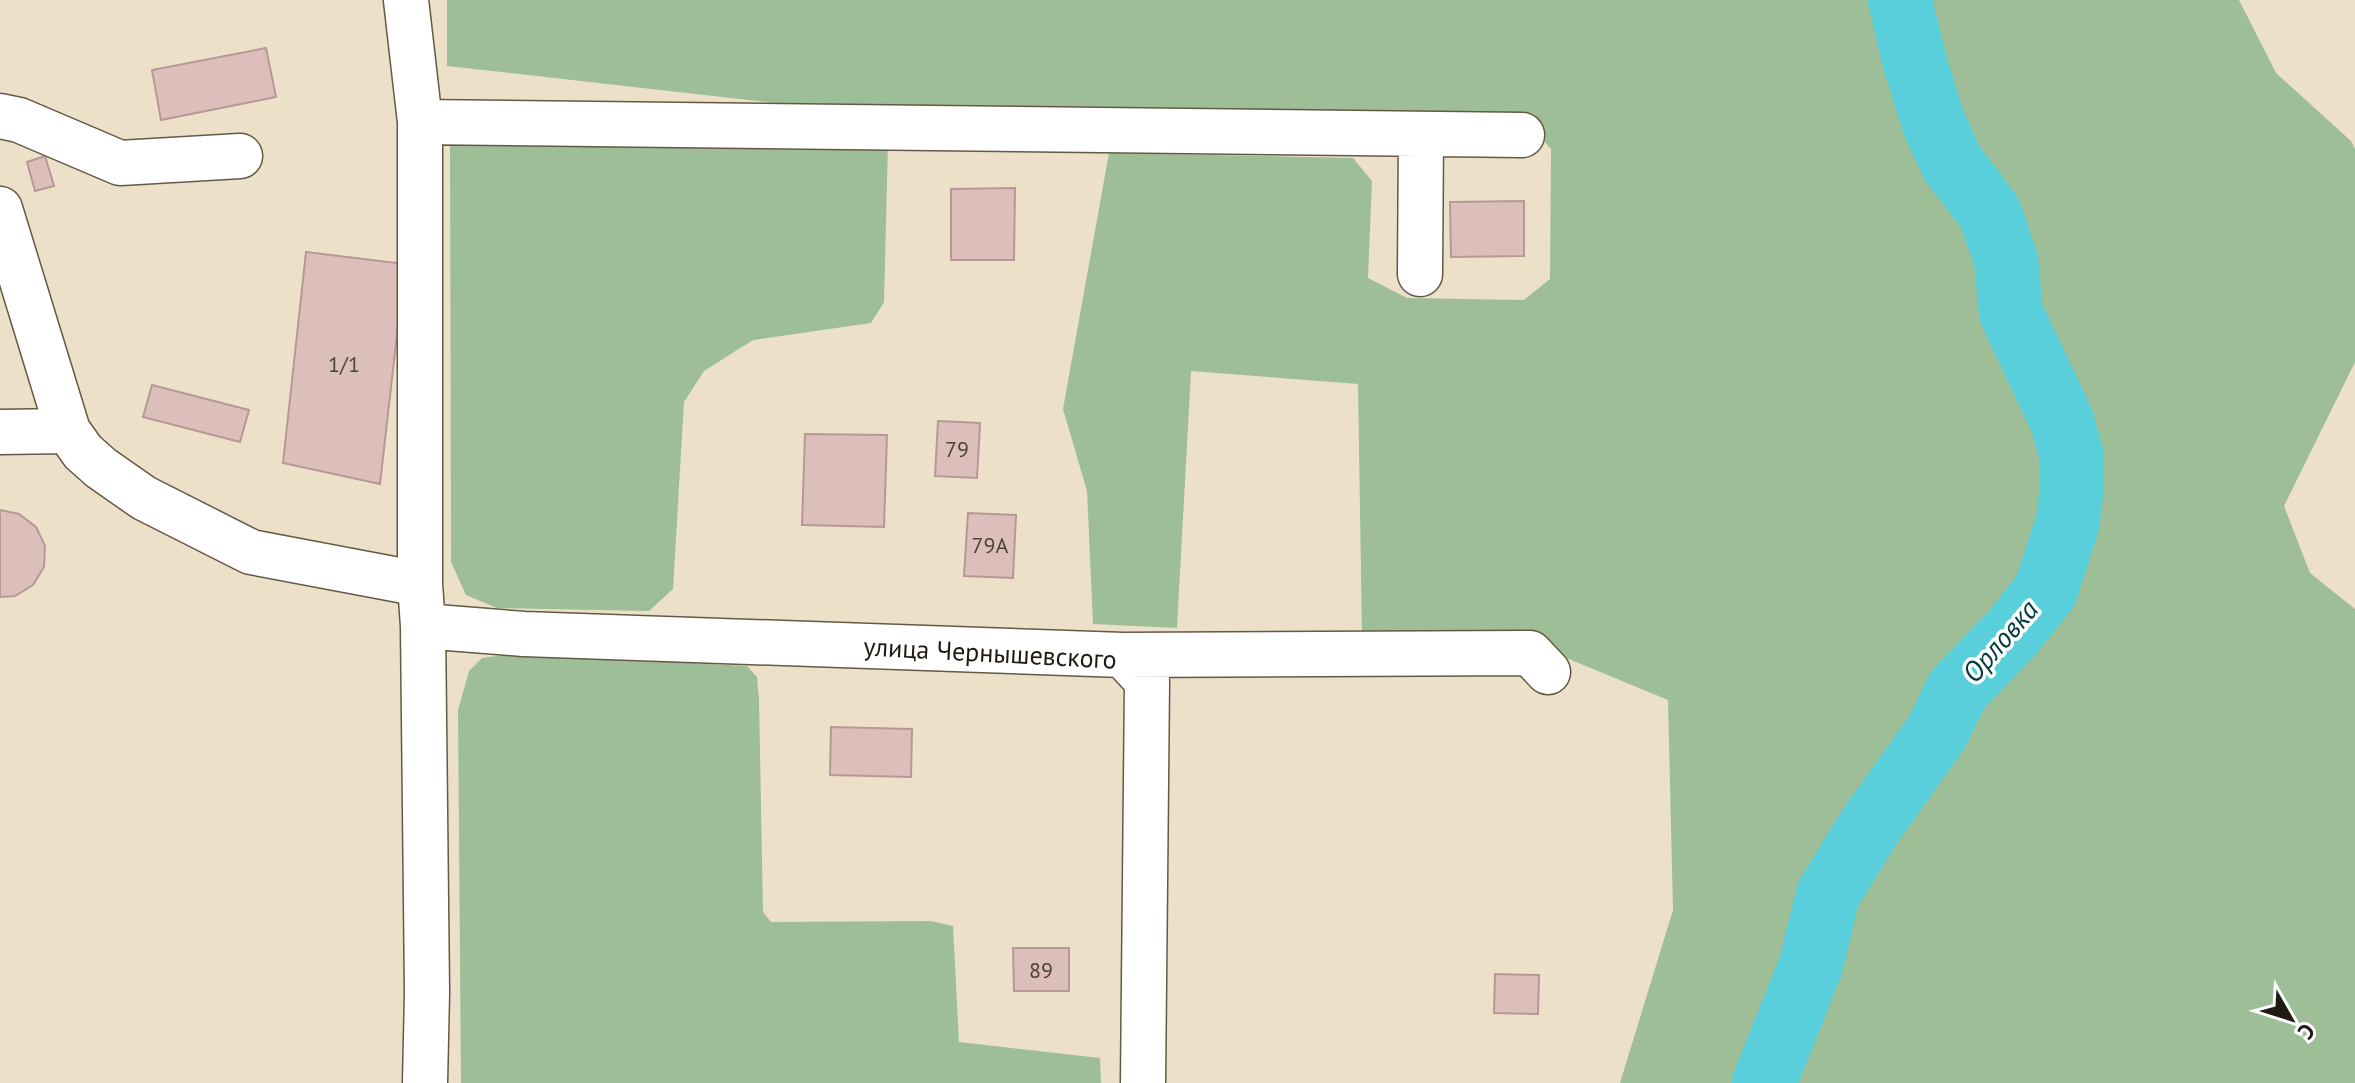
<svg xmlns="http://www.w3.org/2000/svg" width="2355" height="1083" viewBox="0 0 2355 1083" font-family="'PT Sans',sans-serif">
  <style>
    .green { fill: #9dbe96 }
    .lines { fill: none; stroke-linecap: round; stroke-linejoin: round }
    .river { stroke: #58cfdb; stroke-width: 64 }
    .building { fill: #dcbfbb; stroke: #b69996; stroke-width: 2 }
    .minor-casing { stroke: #655945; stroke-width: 47 }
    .minor { stroke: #fff; stroke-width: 44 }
    .labels { text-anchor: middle; stroke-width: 7; stroke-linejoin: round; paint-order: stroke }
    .number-label { font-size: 22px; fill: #4e433c }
    .street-label { font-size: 26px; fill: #1f1a12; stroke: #fff }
    .water-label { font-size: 28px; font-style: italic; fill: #003a40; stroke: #fff }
  </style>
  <rect width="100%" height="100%" fill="#ede0c8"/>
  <path class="green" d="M447 0H2239L2276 73 2351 141 2355 149V362L2284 506 2310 573 2355 609V1083H1620L1673 910 1668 700 1530 643 1362 636 1358 384 1191 371 1177 628 1093 624 1087 491 1063 409 1109 153 1353 158 1372 181 1368 278 1407 298 1524 300 1550 279 1551 149 1518 114 900 117 447 66Z
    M450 137 888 144 884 302 871 323 753 340 704 371 684 402 673 589 649 611 497 608 466 595 451 562Z
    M511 654 747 666 757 677 759 700 763 912 771 922 931 921 953 926 959 1042 1100 1058 1101 1083H461L458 710 469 671 482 658Z"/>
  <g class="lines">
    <path class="river" d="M1764 1083 1811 965 1828 894 1870 826 1937 732 1958 689 2013 632 2046 590 2068 521 2072 485 2071 453 2062 421 2011 313 2006 260 1990 213 1952 163 1933 121 1915 63 1900 0"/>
  </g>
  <path class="building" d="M266 48 276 97 161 120 152 70Z
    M45 156 54 186 35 191 27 162Z
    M1015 188 1014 260H951V189Z
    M1524 201V256L1451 257 1450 202Z
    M306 252 405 264 380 484 283 463Z
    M152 385 249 410 240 442 143 417Z
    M938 421 980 423 977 478 935 476Z
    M805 434 887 435 884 527 802 525Z
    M0 510 19 514 36 527 45 546 44 567 33 585 15 596 0 597Z
    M968 513 1016 515 1013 578 964 576Z
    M831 727 912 729 911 777 830 775Z
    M1013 948H1069V991H1014Z
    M1495 974 1539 975 1538 1014 1494 1013Z"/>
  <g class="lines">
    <defs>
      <path id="minor" d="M406 0 420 122V584L423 626 427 993 425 1083
        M0 116 19 120 120 163 240 156
        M420 122 1522 135
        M0 209 68 431 83 452 101 468 144 498 251 552 420 584
        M1420 274 1421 134
        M0 432 68 431
        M423 626 524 634 1123 655 1147 681 1143 1083
        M1123 655 1530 653 1548 672"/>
    </defs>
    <use href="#minor" class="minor-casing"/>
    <use href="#minor" class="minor"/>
  </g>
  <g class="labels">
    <g class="number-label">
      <text x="344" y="372">1/1</text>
      <text x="957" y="457">79</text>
      <text x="990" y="553">79А</text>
      <text x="1041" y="978">89</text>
    </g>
    <g class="street-label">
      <text transform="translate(990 653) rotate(3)" y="9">улица Чернышевского</text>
    </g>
    <g class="water-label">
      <text transform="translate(2000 641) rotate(-49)" y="10">Орловка</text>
    </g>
  </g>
  <g transform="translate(2291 1019) rotate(129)" stroke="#ffffff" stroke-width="6" paint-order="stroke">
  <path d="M0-6L14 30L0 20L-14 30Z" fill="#1f1a12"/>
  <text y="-12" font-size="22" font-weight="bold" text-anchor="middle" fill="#1f1a12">С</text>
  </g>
</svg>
